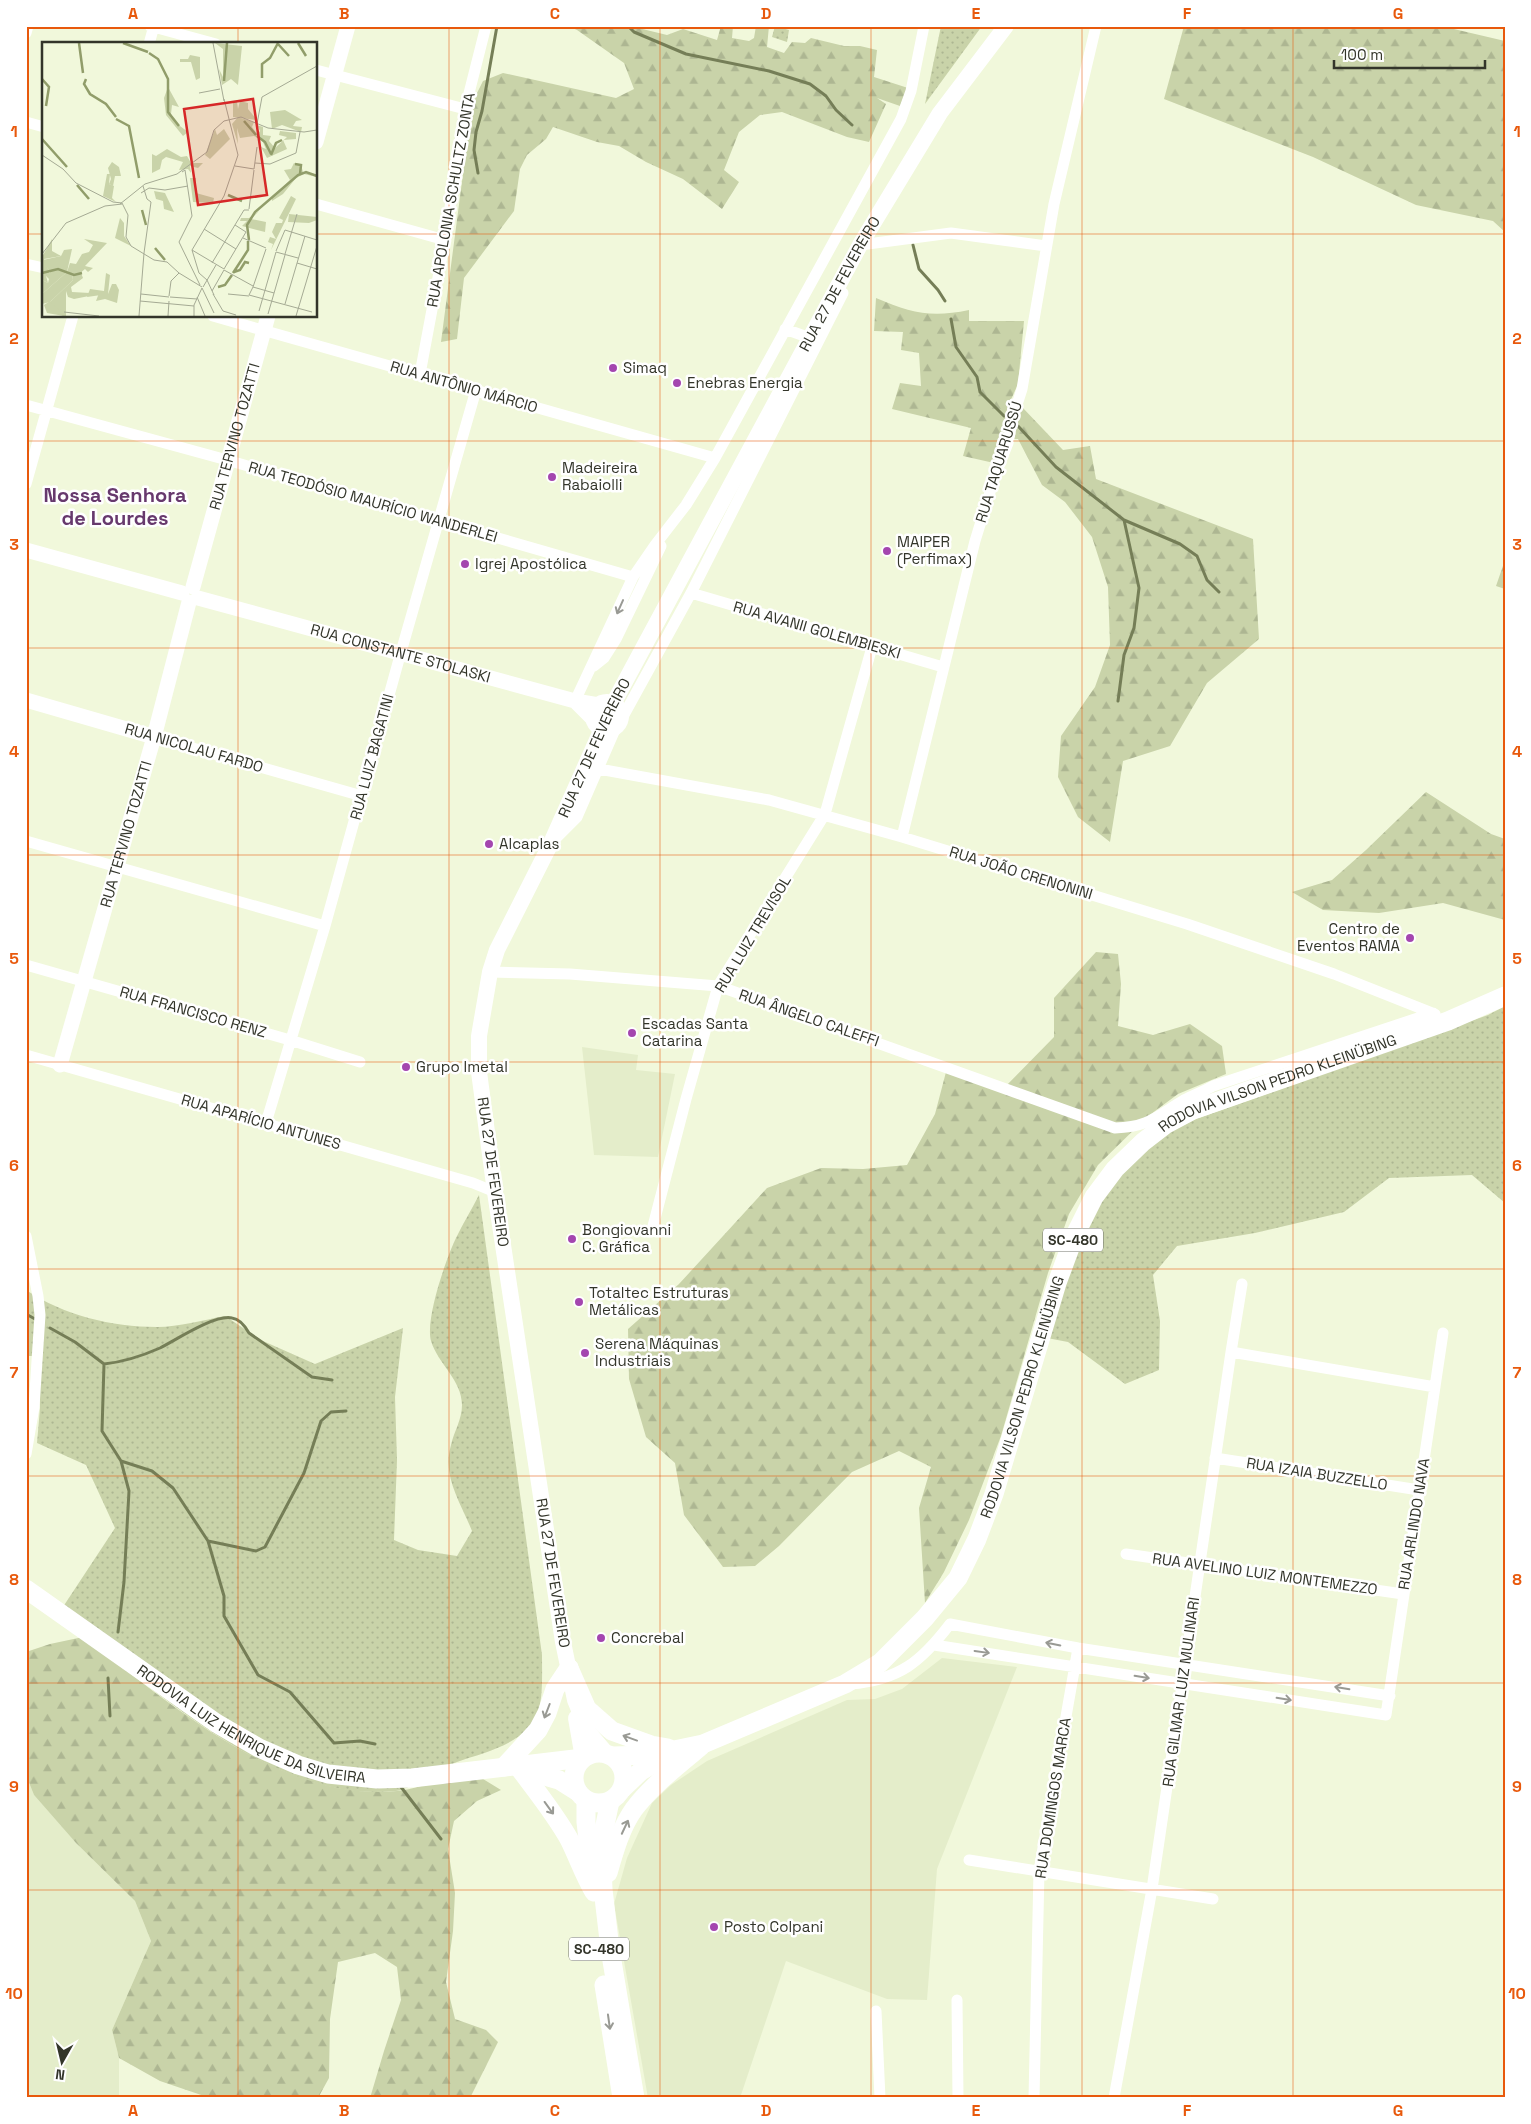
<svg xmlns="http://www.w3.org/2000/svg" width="1531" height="2124" viewBox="0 0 1531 2124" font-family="'Space Grotesk',sans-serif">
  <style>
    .built { fill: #e4edca }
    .grass { fill: url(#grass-dots) }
    .forest { fill: url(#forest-firs) }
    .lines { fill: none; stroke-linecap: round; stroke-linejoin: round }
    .stream { stroke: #757e57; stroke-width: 3 }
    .minor { stroke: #fff; stroke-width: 11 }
    .tertiary { stroke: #fff; stroke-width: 15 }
    .secondary { stroke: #fff; stroke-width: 16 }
    .primary { stroke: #fff; stroke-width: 19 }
    .oneway { stroke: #999a94 }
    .grid { fill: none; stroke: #e8590c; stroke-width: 1; stroke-opacity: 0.55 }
    .poi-dot { fill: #a446af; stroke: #fff; stroke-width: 2 }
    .labels { text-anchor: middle; stroke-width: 5; stroke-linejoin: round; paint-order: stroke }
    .shield { fill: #fff; stroke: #70726a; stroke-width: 1 }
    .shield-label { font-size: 14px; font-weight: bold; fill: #33352a }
    .street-label { font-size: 15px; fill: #33352a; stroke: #fff }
    .poi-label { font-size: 15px; fill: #33352a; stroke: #fff; text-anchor: start }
    .district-label { font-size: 20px; font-weight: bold; fill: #67396d; stroke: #fff }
    .inset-river { fill: none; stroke: #919d6a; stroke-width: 2.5 }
    .inset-road { fill: none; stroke: #a5aa94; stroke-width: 1 }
    .view { fill: #d62828; fill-opacity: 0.15; stroke: #d62828; stroke-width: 2.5 }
    .inset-edge { fill: none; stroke: #33352a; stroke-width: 2.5 }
    .neatline { fill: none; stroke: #e8590c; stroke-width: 2 }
    .grid-label { font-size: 16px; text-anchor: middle; font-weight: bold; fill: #e8590c }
  </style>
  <defs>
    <pattern id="grass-dots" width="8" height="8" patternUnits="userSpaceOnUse" patternTransform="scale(1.25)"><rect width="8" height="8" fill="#c9d3a9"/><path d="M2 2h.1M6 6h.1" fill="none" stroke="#adb692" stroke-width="1.8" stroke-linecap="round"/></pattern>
    <pattern id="forest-firs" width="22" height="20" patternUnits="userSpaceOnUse" patternTransform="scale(1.25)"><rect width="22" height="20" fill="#c9d3a9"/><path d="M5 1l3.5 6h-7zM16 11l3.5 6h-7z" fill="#adb692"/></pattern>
  </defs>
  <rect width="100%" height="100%" fill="#f1f8db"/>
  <path class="built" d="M582 1047 638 1055 636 1070 675 1074 658 1157 594 1155Z
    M942 1658 1017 1667 937 1869 927 2000 887 1999 786 1961 740 2098H648L614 1904 627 1858 652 1803 671 1785 707 1761 847 1700 875 1699 902 1689Z
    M26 1775 34 1795 76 1843 135 1901 151 1941 112 2030 119 2058V2098H26Z"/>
  <path class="grass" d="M775 26 789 30 787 42 772 37Z
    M941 26H982L925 104Z
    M1505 1006V1203L1472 1175 1389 1178 1344 1212 1255 1233 1177 1246 1153 1275 1160 1321 1159 1370 1125 1384 1068 1342 1047 1338C1068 1273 1093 1188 1149 1145 1164 1134 1180 1127 1196 1119L1488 1015Z
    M479 1195 542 1655C542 1669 543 1696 539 1708 528 1744 488 1751 457 1762 441 1768 411 1789 396 1791 267 1805 155 1682 55 1619L115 1528 86 1465 37 1443 40 1408 39 1356H26V1290C63 1315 112 1327 157 1327 179 1327 203 1320 225 1316L263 1341 315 1364 403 1328 395 1397 397 1460 394 1540 418 1550 457 1556 472 1531C460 1501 442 1477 451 1445 454 1431 462 1420 462 1405 462 1380 438 1364 431 1341 425 1319 446 1259 456 1238 463 1223 472 1209 479 1195Z"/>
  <path class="forest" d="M568 26H630L667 35 683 29 717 40 721 26H733L732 38 749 41 754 38 756 26H769L767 47 784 53 792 42 805 43 811 38 844 46H860L877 50 874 77 908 88 900 106 877 98 886 104 869 142 847 137 782 112 760 115 739 132 724 170 739 182 722 209 683 179 646 162 619 146 597 142 553 127 546 139 527 155 520 169 514 211 464 278 457 339 441 342 469 128 476 95 483 81 503 73 616 98 634 89 624 63 577 30Z
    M1184 26H1441L1505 41V232L1493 221 1416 205 1313 157 1164 99Z
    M876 298C911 313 931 318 969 310V321H1024L1018 384 1009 404 1016 417 1022 407 1063 450 1090 446 1096 479 1253 539 1259 639 1207 683 1170 746 1123 761 1110 842 1078 817 1058 777 1061 736 1095 687 1110 645 1108 587 1092 537 1065 502 1042 485 1018 439H998L994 463 963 456 971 428 892 409 900 383 921 386 919 353 901 350 903 332 874 331Z
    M1505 560V589L1496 586Z
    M1426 792 1491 834 1505 839V920L1443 903 1379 913 1323 910 1292 892 1332 880 1366 850Z
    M1096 952 1118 954 1121 984 1118 1026 1153 1035 1190 1024 1222 1046 1226 1074 1178 1094 1147 1117 1098 1165 1069 1214 1048 1273 1001 1436 969 1520 944 1572 925 1603 919 1508 931 1467 899 1451 852 1472 779 1546 755 1566 723 1567 684 1515 675 1463 646 1437 629 1379 628 1329 679 1284 767 1188 821 1168 863 1169 907 1165 935 1114 946 1072 1001 1091 1054 1037V998Z
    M83 1637C169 1702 281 1803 397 1791 418 1789 448 1777 470 1771L501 1790 477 1801 454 1821 448 1849 455 1893 453 1931 446 1982 455 2019 486 2030 498 2042 470 2098H370L384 2051 401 2000 397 1967 375 1953 338 1962 330 2019 329 2078 318 2098H210L160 2081 119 2058 112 2030 151 1941 135 1901 76 1843 34 1795 26 1775V1652L50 1644Z"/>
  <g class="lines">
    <path class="stream" d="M628 26 634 32 686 54 769 71 810 84 826 96 836 110 852 125
      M478 173 474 150 476 132 482 111 497 26
      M913 245 919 269 938 290 945 301
      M951 319 956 347 977 377 980 392 1004 416
      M1018 426 1056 467 1124 520 1180 544 1197 556 1207 580 1219 592
      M1118 701 1124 655 1134 628 1139 588 1124 520
      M26 1314 35 1319
      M50 1328 75 1342 104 1364 102 1431 121 1461 152 1471 173 1488 208 1541 224 1596V1616L258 1675 290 1692 334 1743 360 1741 375 1744
      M104 1364C123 1362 142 1356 160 1348 176 1340 215 1314 232 1318 240 1319 245 1326 249 1333L312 1377 332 1380
      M208 1541 256 1551 265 1547 304 1473 321 1421 331 1412 346 1411
      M118 1632 124 1582 129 1491 121 1461
      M108 1678 110 1716
      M401 1787 441 1839"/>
    <path class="minor" d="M150 26 216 44
      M26 33 28 26
      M149 44 154 26
      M316 70 465 109
      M26 122 44 127
      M316 204 445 240
      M860 245 951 233 1046 246
      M26 264 44 268
      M213 316 715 458
      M785 329 810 338
      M420 374 445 240 465 109 486 26
      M26 405 227 460 633 577
      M26 484 73 316
      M691 593 943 667
      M594 666 604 658 616 639 661 546
      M575 701 633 577 655 545 686 505 715 458 901 119 911 91 924 26
      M620 722 691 593 843 293
      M154 737 362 796
      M599 769 769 800 902 837 1187 924 1334 974 1435 1014
      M557 837 577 817 617 725
      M902 837 975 541 995 476 1008 443 1013 417 1022 389 1054 204 1096 26
      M26 841 325 926
      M26 965 290 1040 360 1062
      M490 972 570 974 718 986 1115 1128C1149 1127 1157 1116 1184 1100 1194 1095 1204 1091 1213 1086L1433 1013
      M26 1055 473 1183 495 1192
      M266 1123 325 926 401 652 476 390
      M652 1230 686 1099 718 986 825 814 872 647
      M26 1236 38 1296 40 1315 34 1407 26 1454
      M1231 1352 1435 1387
      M1215 1458 1419 1490
      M1126 1554 1403 1594
      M934 1645 1386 1715 1443 1333
      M850 1684C899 1680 921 1662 950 1624L1078 1648 1390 1696
      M969 1860 1213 1899
      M957 2000 958 2098
      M876 2011 880 2098
      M1034 2098 1039 1871 1078 1648
      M1114 2098 1152 1889 1231 1352 1242 1284"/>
    <g class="tertiary">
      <path d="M316 142 348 26"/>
      <path d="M26 550 182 593"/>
      <path id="s1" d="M193 587 268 316"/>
      <path id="s2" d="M198 598 575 701 595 721"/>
      <path d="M26 700 154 737"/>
      <path d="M575 701 599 705"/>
      <path id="s3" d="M60 1065 154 737 189 602"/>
    </g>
    <g class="secondary">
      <circle cx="607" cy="716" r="14"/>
      <path d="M576 1718 583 1758"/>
      <path id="s4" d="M606 1753 588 1732 575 1700 563 1642 495 1192 479 1072V1036L490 972 497 950 551 843 613 704 860 245 940 113 1006 26"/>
    </g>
    <g class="primary">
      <path id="s5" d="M26 1589 216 1723 259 1748 298 1765 328 1774 377 1779 412 1778 583 1758"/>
      <path d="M569 1668 587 1709 612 1731 651 1745 668 1748"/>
      <circle cx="599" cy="1778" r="25"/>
      <path id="s6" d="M613 1756 650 1755 703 1744 845 1684 880 1663 925 1618 958 1578 977 1539 994 1494 1057 1283 1074 1237 1094 1197 1115 1169 1143 1142 1165 1125 1193 1110 1448 1021 1505 996"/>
      <path d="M504 1767 538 1730 547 1713 555 1689 569 1668"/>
      <path d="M520 1769C537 1792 555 1814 569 1839 578 1857 584 1875 594 1892"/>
      <path d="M521 1769 559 1780 578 1792"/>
      <path d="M622 1789 641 1771 668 1755"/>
      <path d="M586 1800V1822L591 1866"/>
      <path d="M610 1801 601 1844 603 1889 610 1949 635 2098"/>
      <path d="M608 1873C614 1852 621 1827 634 1809 652 1785 679 1765 701 1746"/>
      <path d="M604 1985 622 2098"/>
    </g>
  </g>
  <defs><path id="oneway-shaft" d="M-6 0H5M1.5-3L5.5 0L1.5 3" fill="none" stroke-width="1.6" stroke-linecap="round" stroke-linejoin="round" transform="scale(1.25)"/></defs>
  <g class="oneway">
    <use href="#oneway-shaft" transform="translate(620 607) rotate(114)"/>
    <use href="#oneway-shaft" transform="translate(1053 1644) rotate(-169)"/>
    <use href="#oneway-shaft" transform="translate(982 1652) rotate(8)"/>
    <use href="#oneway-shaft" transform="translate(1142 1677) rotate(9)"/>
    <use href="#oneway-shaft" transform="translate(1342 1688) rotate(-171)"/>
    <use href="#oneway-shaft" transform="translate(1284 1699) rotate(9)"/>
    <use href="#oneway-shaft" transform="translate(547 1711) rotate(111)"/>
    <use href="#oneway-shaft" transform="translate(630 1738) rotate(-160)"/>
    <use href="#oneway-shaft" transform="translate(549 1808) rotate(54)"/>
    <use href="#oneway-shaft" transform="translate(625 1827) rotate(-65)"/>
    <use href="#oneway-shaft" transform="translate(609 2022) rotate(82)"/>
  </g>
  <path class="grid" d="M238 26V44M449 26V2098M660 26V2098M871 26V2098M1082 26V2098M1293 26V2098M26 234H44M316 234H1505M238 316V2098M26 441H1505M26 648H1505M26 855H1505M26 1062H1505M26 1269H1505M26 1476H1505M26 1683H1505M26 1890H1505"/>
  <g class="poi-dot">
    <circle cx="613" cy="368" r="5"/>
    <circle cx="677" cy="383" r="5"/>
    <circle cx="552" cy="477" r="5"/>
    <circle cx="887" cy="551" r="5"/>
    <circle cx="465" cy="564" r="5"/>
    <circle cx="489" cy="844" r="5"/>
    <circle cx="1410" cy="938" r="5"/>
    <circle cx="632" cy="1033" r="5"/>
    <circle cx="406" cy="1067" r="5"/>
    <circle cx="572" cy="1239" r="5"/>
    <circle cx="579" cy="1302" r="5"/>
    <circle cx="585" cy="1353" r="5"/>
    <circle cx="601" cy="1638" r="5"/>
    <circle cx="714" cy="1927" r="5"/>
  </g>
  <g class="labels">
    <g class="shield">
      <rect x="1043" y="1228.5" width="60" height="23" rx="4"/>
      <rect x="569" y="1937.5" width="60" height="23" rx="4"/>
    </g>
    <g class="shield-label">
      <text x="1073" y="1245">SC-480</text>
      <text x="599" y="1954">SC-480</text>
    </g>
    <g class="street-label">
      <text transform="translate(451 200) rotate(-80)" y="5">RUA APOLONIA SCHULTZ ZONTA</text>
      <text dy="5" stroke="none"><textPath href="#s4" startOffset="1571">RUA 27 DE FEVEREIRO</textPath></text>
      <text transform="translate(464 387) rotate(16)" y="5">RUA ANTÔNIO MÁRCIO</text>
      <text dy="5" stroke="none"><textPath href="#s1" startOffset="156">RUA TERVINO TOZATTI</textPath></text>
      <text transform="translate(999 462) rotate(-73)" y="5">RUA TAQUARUSSÚ</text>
      <text transform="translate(373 502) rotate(16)" y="5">RUA TEODÓSIO MAURÍCIO WANDERLEI</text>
      <text transform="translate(817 630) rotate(16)" y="5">RUA AVANII GOLEMBIESKI</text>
      <text dy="5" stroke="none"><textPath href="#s2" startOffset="210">RUA CONSTANTE STOLASKI</textPath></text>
      <text transform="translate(194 748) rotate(16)" y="5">RUA NICOLAU FARDO</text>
      <text dy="5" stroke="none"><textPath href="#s4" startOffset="1046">RUA 27 DE FEVEREIRO</textPath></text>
      <text transform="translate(372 757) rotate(-75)" y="5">RUA LUIZ BAGATINI</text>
      <text dy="5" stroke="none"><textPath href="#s3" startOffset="240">RUA TERVINO TOZATTI</textPath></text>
      <text transform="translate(1021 873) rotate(17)" y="5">RUA JOÃO CRENONINI</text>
      <text transform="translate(753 934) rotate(-59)" y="5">RUA LUIZ TREVISOL</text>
      <text transform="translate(193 1012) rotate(16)" y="5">RUA FRANCISCO RENZ</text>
      <text transform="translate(809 1018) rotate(19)" y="5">RUA ÂNGELO CALEFFI</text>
      <text dy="5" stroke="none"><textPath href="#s6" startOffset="1029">RODOVIA VILSON PEDRO KLEINÜBING</textPath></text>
      <text transform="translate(261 1122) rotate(16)" y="5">RUA APARÍCIO ANTUNES</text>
      <text transform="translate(493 1172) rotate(82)" y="5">RUA 27 DE FEVEREIRO</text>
      <text dy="5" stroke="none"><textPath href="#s6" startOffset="594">RODOVIA VILSON PEDRO KLEINÜBING</textPath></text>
      <text transform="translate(1317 1474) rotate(9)" y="5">RUA IZAIA BUZZELLO</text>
      <text transform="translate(1414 1524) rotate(-81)" y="5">RUA ARLINDO NAVA</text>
      <text transform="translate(553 1573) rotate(81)" y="5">RUA 27 DE FEVEREIRO</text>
      <text transform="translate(1265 1574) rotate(8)" y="5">RUA AVELINO LUIZ MONTEMEZZO</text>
      <text transform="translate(1181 1692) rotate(-82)" y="5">RUA GILMAR LUIZ MULINARI</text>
      <text dy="5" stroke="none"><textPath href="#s5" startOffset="266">RODOVIA LUIZ HENRIQUE DA SILVEIRA</textPath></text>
      <text transform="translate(1053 1798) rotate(-81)" y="5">RUA DOMINGOS MARCA</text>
    </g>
    <g class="poi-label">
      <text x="623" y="373">Simaq</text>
      <text x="687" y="388">Enebras Energia</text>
      <text x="562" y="473">Madeireira<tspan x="562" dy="17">Rabaiolli</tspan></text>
      <text x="897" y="547">MAIPER<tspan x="897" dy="17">(Perfimax)</tspan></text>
      <text x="475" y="569">Igrej Apostólica</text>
      <text x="499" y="849">Alcaplas</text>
      <text x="1400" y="934" text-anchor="end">Centro de<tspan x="1400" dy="17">Eventos RAMA</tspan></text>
      <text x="642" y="1029">Escadas Santa<tspan x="642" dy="17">Catarina</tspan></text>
      <text x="416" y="1072">Grupo Imetal</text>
      <text x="582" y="1235">Bongiovanni<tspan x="582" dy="17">C. Gráfica</tspan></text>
      <text x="589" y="1298">Totaltec Estruturas<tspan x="589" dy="17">Metálicas</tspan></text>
      <text x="595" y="1349">Serena Máquinas<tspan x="595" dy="17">Industriais</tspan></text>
      <text x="611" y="1643">Concrebal</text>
      <text x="724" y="1932">Posto Colpani</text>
    </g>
    <g class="district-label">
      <text x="115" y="502">Nossa Senhora<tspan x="115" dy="23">de Lourdes</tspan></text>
    </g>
  </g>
  <g transform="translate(42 42)">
    <rect width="275" height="275" fill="#f1f8db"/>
    <path d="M196 75 212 80 210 85 215 92 218 89 215 83 221 85V93L229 94 227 99 233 106 245 95 237 93 238 89 254 91V97L241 98 245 107 225 116 219 105 224 107 220 98 212 94 198 96 195 86 196 102 190 82ZM252 121 259 123 261 130 248 138 242 128 249 127ZM65 132H68L67 142 72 144 70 156 74 160 61 154ZM217 169 209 177 224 180 223 190 200 184 205 179H198L199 176H207ZM247 172 275 175V178L267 181 246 180ZM78 176 82 181V194L89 204 73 196ZM10 197V209L19 214 2 217 8 232 4 234 6 241 0 238V215ZM42 197 65 201 43 224 51 226 46 230 43 227 37 232H30L31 238 8 260 0 262V252L25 230 28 221 34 222 40 212 47 210 51 203ZM64 231 68 233 66 252 45 255 48 247 62 249Z" fill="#c9d3a9"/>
    <path d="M173 1 200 4 196 43 189 37 180 43 177 27 181 35V7ZM148 13 158 15V36L154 38 149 20H138V17H146ZM126 45 137 65 130 63 129 72 134 81 146 90 141 94 124 73 122 56ZM198 59 206 61V67L215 78 191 75V60H195L196 67ZM243 68 260 78 254 79 251 84 260 85 259 90 240 83 230 87 228 70ZM173 87 175 93 182 87 188 97 168 117 163 113ZM125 107 139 115 145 114 149 121H161L156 126 148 124 149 131 146 127 137 128 141 120 124 115 120 118 118 127 110 131V112L114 114ZM70 120 77 125 79 134H73L71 144 67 142 69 137 66 126ZM261 130 275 135 262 132 254 136 241 152 230 159V155L249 137ZM148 136H154V151L172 156 171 161 151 160ZM112 149 123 151 132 170 122 167 121 159 114 157ZM30 207 25 230 0 252V238L6 241 7 237 3 233 8 231 1 218 19 214 22 208ZM39 231 41 236 29 245 30 250 48 251 47 254 32 257 26 255 24 249V274H21L7 263 8 260 31 238 30 232ZM70 242H74L77 248 75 261 63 257 54 259 57 251 66 252Z" fill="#c9d3a9"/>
    <path d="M8 259 14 266 22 269V274L5 271 2 263Z" fill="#c9d3a9"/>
    <path d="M249 154 254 157 229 208 231 202 226 200 228 195 234 197 230 190 234 181H240L241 178 237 176Z" fill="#c9d3a9"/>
    <path class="inset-river" d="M37 1 41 31M81 1 106 10M256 1 264 14M236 2 247 14M107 11 116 17 126 37V70L137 84M220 36V22L228 16 236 1M0 37 7 45 4 64M44 37 42 42 48 52 64 62 74 75M182 39 185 1M74 77 87 84 97 136M202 79 214 93M215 94 223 100 229 112M0 97 25 125M229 113 234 101 240 98M253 122 259 123 258 132M35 143 47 157M186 153 200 159M100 168 104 183M207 198 205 183 213 170 256 133 264 130 275 134M113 206 123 218M192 230 198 228 203 220 207 221M0 231 16 227 32 233 40 231M191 231 206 208V199M176 245 183 243 190 233"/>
    <path class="inset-road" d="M171 1 182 59M157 51 178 47M215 82 220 55 275 24M0 113 21 127 34 141 71 160 80 161M213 121 228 122 254 111 258 90M193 124 212 127M212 127 215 105M140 130 143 128 150 174 137 200 158 243M101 144 105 157 109 160 102 211M99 151 107 146 123 148 146 144M80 161 86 173 84 195 89 204 112 218 125 220 137 231 160 245M78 162 103 142 135 132 165 110 172 88 182 79 199 75 226 86 262 90 275 88M207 167 212 128M162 187 194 207M201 196 224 206M150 208 182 227M234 209 243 188 275 198M234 210 256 216M0 212 24 181 63 164 80 162M243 212 255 172M170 221 202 168H207M255 221 275 227M182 227 204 190 193 183M182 228 211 244M161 245 174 223M211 245 207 253 270 270M211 245 224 207M211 245 232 251M160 246 172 271M170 249 182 228M99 252 127 255M171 252 181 269 194 273M186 252 207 254M172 253 165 238 157 231 150 208 182 154 196 113 182 57M127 254 129 239 137 231M128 255 155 257M155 255 163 274M98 259 152 264M243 262 263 194M217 269 234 210M22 270 57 274M226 272 243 213M97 274 102 211M126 274 127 259M152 274V263L160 246M254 274 275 204"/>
    <path class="view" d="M211 57 225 153 156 163 142 67Z"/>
    <rect width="275" height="275" class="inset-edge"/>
  </g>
  <rect width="1531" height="2124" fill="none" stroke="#ffffff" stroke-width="55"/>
  <g transform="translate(62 2062) rotate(188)" stroke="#ffffff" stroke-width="4" paint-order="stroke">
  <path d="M0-4L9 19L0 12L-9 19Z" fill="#33352a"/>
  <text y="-8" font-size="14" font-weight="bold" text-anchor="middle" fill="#33352a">N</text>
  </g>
  <path d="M1334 60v8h151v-8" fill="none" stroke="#33352a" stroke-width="2.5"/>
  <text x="1341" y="60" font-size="15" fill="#33352a" stroke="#ffffff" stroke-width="4" paint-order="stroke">100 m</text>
  <rect x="28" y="28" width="1476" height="2068" class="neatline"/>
  <g class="grid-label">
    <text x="133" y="19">A</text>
    <text x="344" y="19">B</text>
    <text x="555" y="19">C</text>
    <text x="766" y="19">D</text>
    <text x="976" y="19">E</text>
    <text x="1187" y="19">F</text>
    <text x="1398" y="19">G</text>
    <text x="14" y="137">1</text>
    <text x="1517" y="137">1</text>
    <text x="14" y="344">2</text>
    <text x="1517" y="344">2</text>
    <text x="14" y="550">3</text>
    <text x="1517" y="550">3</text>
    <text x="14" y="757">4</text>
    <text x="1517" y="757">4</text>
    <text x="14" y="964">5</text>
    <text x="1517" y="964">5</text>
    <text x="14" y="1171">6</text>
    <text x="1517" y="1171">6</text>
    <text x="14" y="1378">7</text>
    <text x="1517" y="1378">7</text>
    <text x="14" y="1585">8</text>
    <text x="1517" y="1585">8</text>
    <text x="14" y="1792">9</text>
    <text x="1517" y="1792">9</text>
    <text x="14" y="1999">10</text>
    <text x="1517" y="1999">10</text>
    <text x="133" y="2116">A</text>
    <text x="344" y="2116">B</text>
    <text x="555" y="2116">C</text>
    <text x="766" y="2116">D</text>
    <text x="976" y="2116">E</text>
    <text x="1187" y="2116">F</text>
    <text x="1398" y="2116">G</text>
  </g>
</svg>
